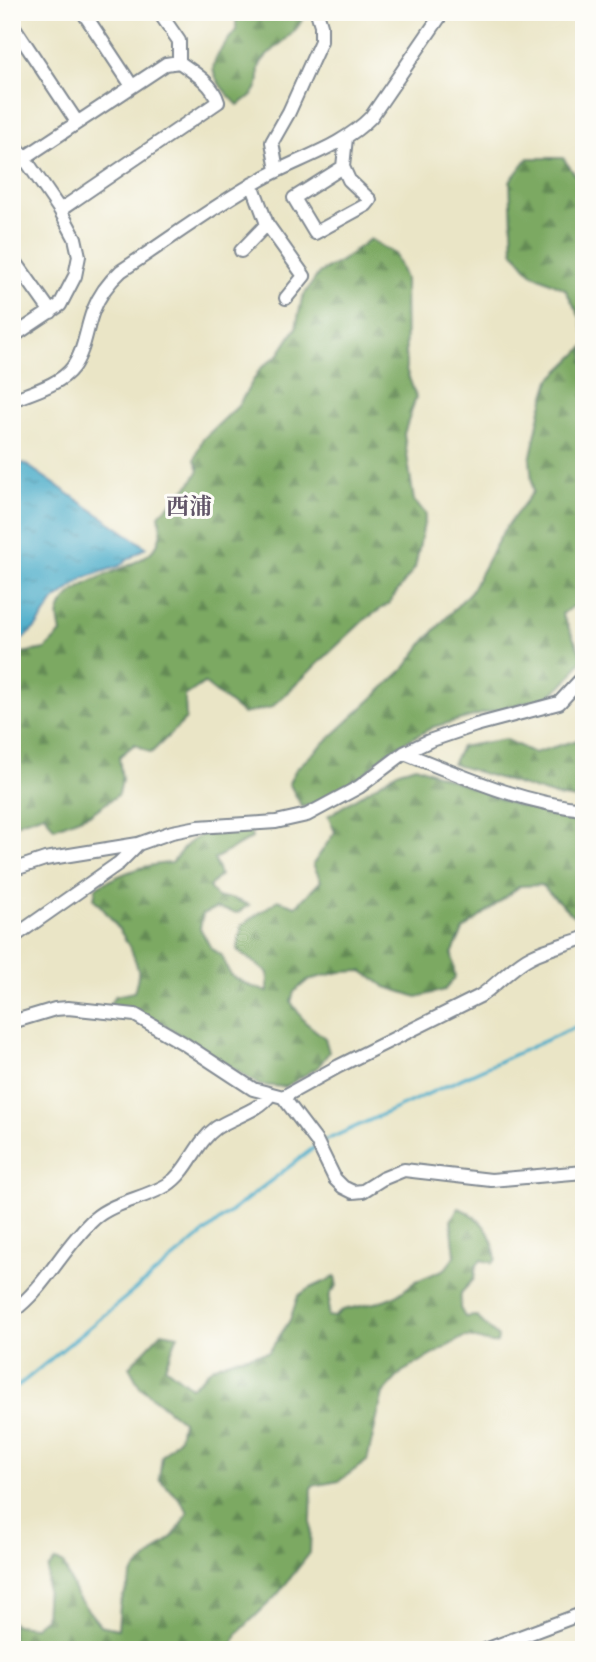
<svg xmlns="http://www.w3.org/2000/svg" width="596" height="1662" viewBox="0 0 596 1662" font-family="'IM FELL French Canon','Noto Serif JP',serif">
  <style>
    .forest { fill: url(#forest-firs); stroke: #4b6c60; stroke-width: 2 }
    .water { fill: url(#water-ripples); stroke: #326e94; stroke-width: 2 }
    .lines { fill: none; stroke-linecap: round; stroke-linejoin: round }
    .stream { stroke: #49acc9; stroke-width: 3.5 }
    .minor-casing { stroke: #828a92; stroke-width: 16 }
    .minor { stroke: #fff; stroke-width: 12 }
    .labels { text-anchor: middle; stroke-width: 6; stroke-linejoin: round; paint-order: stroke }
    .neighbourhood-label { font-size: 23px; font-weight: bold; fill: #615568; stroke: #fdfcf7 }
  </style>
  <defs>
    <pattern id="forest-firs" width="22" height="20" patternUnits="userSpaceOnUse" patternTransform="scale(1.75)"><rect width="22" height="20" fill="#7ba962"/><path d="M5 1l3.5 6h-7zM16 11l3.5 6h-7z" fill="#648a54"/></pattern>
    <pattern id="water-ripples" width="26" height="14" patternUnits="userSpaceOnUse" patternTransform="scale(1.75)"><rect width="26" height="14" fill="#49acc9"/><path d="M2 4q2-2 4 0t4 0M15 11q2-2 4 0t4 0" fill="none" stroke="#3c8ca6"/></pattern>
  </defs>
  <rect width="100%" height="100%" fill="#fdfcf7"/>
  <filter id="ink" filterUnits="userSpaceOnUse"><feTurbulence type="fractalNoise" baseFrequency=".0143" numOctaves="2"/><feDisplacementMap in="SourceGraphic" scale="14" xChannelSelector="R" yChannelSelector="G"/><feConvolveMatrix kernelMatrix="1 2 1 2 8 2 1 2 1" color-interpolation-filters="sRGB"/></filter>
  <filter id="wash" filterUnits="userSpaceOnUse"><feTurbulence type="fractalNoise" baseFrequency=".00686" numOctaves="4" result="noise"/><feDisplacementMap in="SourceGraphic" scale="28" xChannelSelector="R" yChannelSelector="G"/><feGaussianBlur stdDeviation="1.57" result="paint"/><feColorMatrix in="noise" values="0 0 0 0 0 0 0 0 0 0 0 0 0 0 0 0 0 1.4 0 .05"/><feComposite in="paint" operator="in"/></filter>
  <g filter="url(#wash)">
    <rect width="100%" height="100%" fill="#eae5c6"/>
    <path class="forest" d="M236 12H305C299 34 278 43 264 59 255 68 261 75 258 85 255 95 245 100 238 105 203 70 208 65 236 30Z
      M528 158H563L584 187V333L581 319 565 289 531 273 513 251 510 181Z
      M370 239 395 254 405 279 406 369 416 397 404 434 414 501 426 514 415 568 388 604 363 621 272 707 243 714 204 683 185 696 186 719 151 753 135 744 119 757 122 780 119 794 92 813 54 828 44 814 20 822 12 829V658L16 654 45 649 61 633C60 627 57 618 59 612 72 571 155 572 160 536 162 530 160 521 159 515L191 483 199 470 195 460 202 440 238 406 260 369 279 354 296 328 302 298 319 273 341 261Z
      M584 347V599L562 614 583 658 567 681 549 696 433 727 389 751 355 782 318 803 302 807 289 783 296 769 405 668 425 641 471 591 504 530 533 492 530 460 541 409 550 380Z
      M584 738V800L556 796 452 764 461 747 505 739 534 753Z
      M416 766 513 804 556 815 581 825 584 846V921H579L541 885 520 886 463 930 452 954 455 978 445 990 417 997 386 987 362 971 340 972 308 980 294 992 291 1002 305 1022 325 1038 329 1052 318 1067 285 1087 259 1085 165 1025 134 1010 108 1007 115 996 134 992C136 985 139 977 138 970 132 943 112 918 94 899L96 887C121 874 143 864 172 863 193 831 213 828 250 829L252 838 214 859 220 875 209 887 217 898H231L249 905 237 913 216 908 203 914 200 928 211 948 222 956 230 975 250 986 268 992V973L237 950 242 925 278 900 296 906 321 881 313 864 335 832 328 816 399 771Z
      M459 1208C483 1218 493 1234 496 1259L492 1263 481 1260 476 1266 474 1279 461 1293 460 1308 465 1317 476 1316 498 1337 497 1343C484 1345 477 1336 464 1337L402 1372 383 1393 367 1461 339 1481 312 1486 310 1553 277 1595 237 1634 231 1650H12V1622L16 1625 34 1627 45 1618 48 1569 55 1561 63 1563 76 1595 100 1625 118 1629 120 1604 134 1571 174 1535 188 1512 178 1497 159 1479 162 1456 179 1438 182 1421 140 1387 129 1367 162 1332 178 1335 165 1367 191 1387C198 1383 201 1378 207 1372 221 1359 251 1355 269 1352L290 1320 298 1296 308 1289 335 1277 337 1286 330 1294 328 1316 334 1317 343 1310 379 1302 399 1294 416 1281 445 1269 455 1256 451 1219Z"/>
    <path class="water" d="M24 463 146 547 119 566 84 578 54 601 37 626 23 639 12 633V470Z"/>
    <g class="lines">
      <path class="stream" d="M322 1142 584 1023
        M12 1391 220 1220 316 1146"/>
    </g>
  </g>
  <g filter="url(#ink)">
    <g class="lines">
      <defs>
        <path id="minor" d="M83 12 132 86
          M159 12 179 41V62
          M12 24 77 122
          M12 140 60 210 75 238 79 256 75 276 60 305 12 337
          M12 166 166 64 179 62C195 73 213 84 218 102L60 210
          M343 167 294 198 315 233 366 205 370 200 349 180 343 167 346 138
          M277 170 272 142 289 112 321 41V25L317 12
          M252 184 267 224 304 276 286 298
          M241 251 267 224
          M12 257 51 312
          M12 400C32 392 60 385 73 367 85 350 86 329 93 311 99 295 109 282 121 271 167 241 212 207 260 180 296 159 341 148 371 117L443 12
          M404 753C462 776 521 803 584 809
          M12 870 45 859 138 844 172 832 198 827 276 822 307 815 359 787 404 753 429 741 476 725 559 703 584 676
          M12 938 119 863 138 844
          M12 1022 55 1009 68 1008 135 1015 183 1043 253 1089 283 1097 317 1142 335 1179 343 1187 353 1192 363 1191 382 1179 404 1170 491 1180 584 1172
          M283 1097 339 1066 480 996C498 984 513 965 532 956 548 948 567 944 584 938
          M12 1312C46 1287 63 1247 94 1219 115 1201 144 1199 167 1185 189 1171 195 1143 216 1128 232 1117 259 1111 270 1095
          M485 1650 584 1613"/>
      </defs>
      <use href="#minor" class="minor-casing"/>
      <use href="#minor" class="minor"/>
    </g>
  </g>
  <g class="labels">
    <g class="neighbourhood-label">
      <text x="189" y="514">西浦</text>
    </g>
  </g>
  <rect width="596" height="1662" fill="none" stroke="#fdfcf7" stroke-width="42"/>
</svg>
